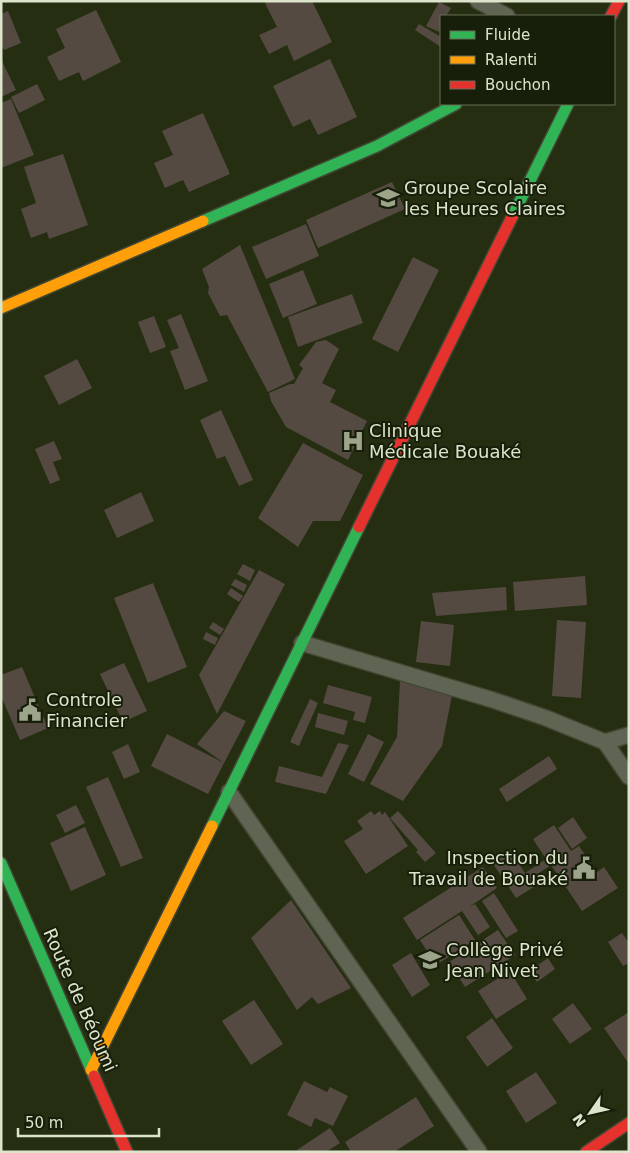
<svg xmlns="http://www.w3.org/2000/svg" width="630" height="1153" viewBox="0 0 630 1153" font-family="'DejaVu Sans',sans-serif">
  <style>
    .building { fill: #554a42 }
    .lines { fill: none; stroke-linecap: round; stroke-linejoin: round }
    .street-casing { stroke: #424734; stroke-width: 18 }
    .fast-casing { stroke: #424734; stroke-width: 14 }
    .slow-casing { stroke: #424734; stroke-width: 14 }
    .jam-casing { stroke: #424734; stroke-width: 14 }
    .street { stroke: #606553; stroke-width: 15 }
    .fast { stroke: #30b455; stroke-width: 11 }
    .slow { stroke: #ff9f0a; stroke-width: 11 }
    .jam { stroke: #e5322d; stroke-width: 11 }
    .labels { text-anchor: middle; stroke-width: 4; stroke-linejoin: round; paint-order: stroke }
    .poi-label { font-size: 18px; fill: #dce5cb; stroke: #171e0a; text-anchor: start }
    .street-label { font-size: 18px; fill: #dce5cb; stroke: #171e0a }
  </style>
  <rect width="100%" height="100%" fill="#262e12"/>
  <path class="building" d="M268 1H312L332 42 294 61 287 45 269 54 259 35 277 27 265 3Z
    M439 2 451 8 446 16H441V27L439 32 426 26Z
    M96 10 121 62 83 81 79 72 59 81 47 57 65 48 56 29Z
    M8 11 21 43 4 50 1 44V14Z
    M419 24 441 37V47L415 30Z
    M1 59 16 90 1 97Z
    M330 59 357 117 318 135 310 119 293 127 273 86Z
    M37 84 45 100 19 113 11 97Z
    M11 99 34 155 1 168V103Z
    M203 113 230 174 189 192 183 180 165 188 154 163 173 155 162 131Z
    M63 154 88 225 49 239 47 232 31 238 21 209 36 203 24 167Z
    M392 182 405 209 318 248 306 220Z
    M306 224 319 256 266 279 252 247Z
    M240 245 295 379 268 392 227 315 220 316 208 293 209 287 202 269Z
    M413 257 439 270 398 352 372 339Z
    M303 270 317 304 283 318 269 284Z
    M352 294 363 323 298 347 288 317Z
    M181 314 208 381 185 390 170 351 179 348 167 320Z
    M154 316 166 347 150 353 138 322Z
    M326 340 339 349 322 383 336 390 330 402 367 421 348 460 286 427 271 401 269 393 290 384H294L303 368 299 365 316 342Z
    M77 359 92 388 59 405 44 376Z
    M221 410 253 480 239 486 225 456 217 459 200 420Z
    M54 441 62 459 53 462 60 480 50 484 35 449Z
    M303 443 363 475 340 521H313L298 547 258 518Z
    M141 492 154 521 117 538 104 510Z
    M243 564 255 570 250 581 237 574Z
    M259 570 285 584 217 714 199 675Z
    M585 576 587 605 515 611 513 582Z
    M235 579 247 585 244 592 231 585Z
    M153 583 187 667 148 683 114 598Z
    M506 587 507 610 436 616 432 593Z
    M231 588 243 596 239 602 227 594Z
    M557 620 586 622 581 698 552 696Z
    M421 621 454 625 450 666 416 662Z
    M213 622 224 629 220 635 209 628Z
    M206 632 218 638 215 645 203 639Z
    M124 663 147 711 123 722 100 674Z
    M22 667 48 728 20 740 1 696V675Z
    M400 681 452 695 442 746 403 801 370 784 397 737Z
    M328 685 372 697 365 723 353 720 355 712 323 703Z
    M310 699 318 703 299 746 290 742Z
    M224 711 246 721 224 763 197 744Z
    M318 713 348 721 344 735 315 727Z
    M167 734 224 763 208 794 151 766Z
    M368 734 384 742 364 782 348 774Z
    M338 743 349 745 326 794 275 782 279 766 322 777Z
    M128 744 140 772 124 779 112 752Z
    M549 756 557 769 507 802 499 789Z
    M108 777 143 858 121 867 86 787Z
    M76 805 85 823 65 833 56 815Z
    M371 811 374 815 380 811 382 815 385 812 408 846 366 874 344 841 363 829 357 821Z
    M398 811 436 853 425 862 416 852 418 850 390 818Z
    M573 817 587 838 572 849 558 828Z
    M554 825 571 851 579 846 597 872 604 867 618 888 582 911 551 865 530 879 534 887 516 898 492 862 510 850 525 873 546 859 533 839Z
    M85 827 106 875 71 891 50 843Z
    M483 867 497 888 469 907 475 904 490 927 478 935 462 911 417 940 403 918Z
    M494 893 518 931 506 938 482 901Z
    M291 900 351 988 318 1004 312 997 297 1010 251 938Z
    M459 915 475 940 436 965 420 940Z
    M498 930 515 955 465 987 449 962Z
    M622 933 629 943V963L623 966 608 942Z
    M411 953 430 985 412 997 392 965Z
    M548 958 555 969 537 982 529 971Z
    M510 971 527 999 496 1019 478 991Z
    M254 1000 283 1044 251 1065 222 1021Z
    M573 1003 592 1029 570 1044 552 1019Z
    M629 1012V1064L604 1028Z
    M492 1018 513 1048 487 1067 466 1037Z
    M536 1072 557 1103 526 1123 506 1091Z
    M304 1081 327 1092 330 1087 348 1096 333 1126 315 1118 311 1127 287 1115Z
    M416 1097 434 1126 394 1152H351L345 1142Z
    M330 1128 340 1143 326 1152H298L297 1150Z"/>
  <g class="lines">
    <defs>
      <path id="street" d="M478 1 507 16
        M302 643 493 700 546 718 605 742 629 735
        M605 742 629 777
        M229 792 479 1152"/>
      <path id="fast" d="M512 217 568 104
        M203 221 377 146 456 104
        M212 826 359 527
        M1 863 94 1076"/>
      <path id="slow" d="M1 308 203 221
        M91 1070 212 826"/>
      <path id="jam" d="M611 16 619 1
        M359 527 512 217
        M94 1076 127 1152
        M586 1152 629 1123"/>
    </defs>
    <use href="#street" class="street-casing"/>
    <use href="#fast" class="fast-casing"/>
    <use href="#slow" class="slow-casing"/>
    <use href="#jam" class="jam-casing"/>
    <use href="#street" class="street"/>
    <use href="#fast" class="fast"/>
    <use href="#slow" class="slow"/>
    <use href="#jam" class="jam"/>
  </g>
  <defs>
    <symbol id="school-bare" viewBox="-9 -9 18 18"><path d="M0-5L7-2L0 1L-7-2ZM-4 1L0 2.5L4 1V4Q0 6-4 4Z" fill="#9ca58a" stroke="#171e0a" stroke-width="2.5" paint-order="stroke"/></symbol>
    <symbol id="hospital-bare" viewBox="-9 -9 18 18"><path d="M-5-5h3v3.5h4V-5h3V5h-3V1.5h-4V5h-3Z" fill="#9ca58a" stroke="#171e0a" stroke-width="2.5" paint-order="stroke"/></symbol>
    <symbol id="civic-bare" viewBox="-9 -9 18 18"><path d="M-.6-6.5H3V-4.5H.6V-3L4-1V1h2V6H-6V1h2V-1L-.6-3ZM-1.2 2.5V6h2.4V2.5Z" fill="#9ca58a" stroke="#171e0a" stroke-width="2.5" paint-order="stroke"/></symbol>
  </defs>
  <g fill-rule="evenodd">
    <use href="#school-bare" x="372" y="182" width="32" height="32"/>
    <use href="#hospital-bare" x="337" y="425" width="32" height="32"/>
    <use href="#civic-bare" x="14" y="694" width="32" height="32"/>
    <use href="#civic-bare" x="568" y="852" width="32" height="32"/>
    <use href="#school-bare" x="414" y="944" width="32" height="32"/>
  </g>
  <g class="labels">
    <g class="poi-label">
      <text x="404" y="194">Groupe Scolaire<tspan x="404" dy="21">les Heures Claires</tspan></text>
      <text x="369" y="437">Clinique<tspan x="369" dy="21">Médicale Bouaké</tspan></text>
      <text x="46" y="706">Controle<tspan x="46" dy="21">Financier</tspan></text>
      <text x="568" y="864" text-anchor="end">Inspection du<tspan x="568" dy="21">Travail de Bouaké</tspan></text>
      <text x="446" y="956">Collège Privé<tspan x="446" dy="21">Jean Nivet</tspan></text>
    </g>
    <g class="street-label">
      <text transform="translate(80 1000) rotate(66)" y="6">Route de Béoumi</text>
    </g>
  </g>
  <rect width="630" height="1153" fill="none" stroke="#dce5cb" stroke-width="5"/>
  <rect x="440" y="15" width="175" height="90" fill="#171e0a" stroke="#666e57"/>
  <rect x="450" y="31" width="25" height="8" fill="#30b455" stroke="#666e57"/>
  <text x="485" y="40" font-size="15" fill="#dce5cb">Fluide</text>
  <rect x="450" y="56" width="25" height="8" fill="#ff9f0a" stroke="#666e57"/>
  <text x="485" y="65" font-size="15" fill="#dce5cb">Ralenti</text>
  <rect x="450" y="81" width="25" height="8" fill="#e5322d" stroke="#666e57"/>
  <text x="485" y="90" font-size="15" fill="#dce5cb">Bouchon</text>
  <g transform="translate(590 1113) rotate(236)" stroke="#171e0a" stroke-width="4" paint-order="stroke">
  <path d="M0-4L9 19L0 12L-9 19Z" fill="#dce5cb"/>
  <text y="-8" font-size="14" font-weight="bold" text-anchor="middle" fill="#dce5cb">N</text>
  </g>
  <path d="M18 1128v8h141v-8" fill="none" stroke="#dce5cb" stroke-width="2.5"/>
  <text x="25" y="1128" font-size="15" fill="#dce5cb" stroke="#171e0a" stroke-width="4" paint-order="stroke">50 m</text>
</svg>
